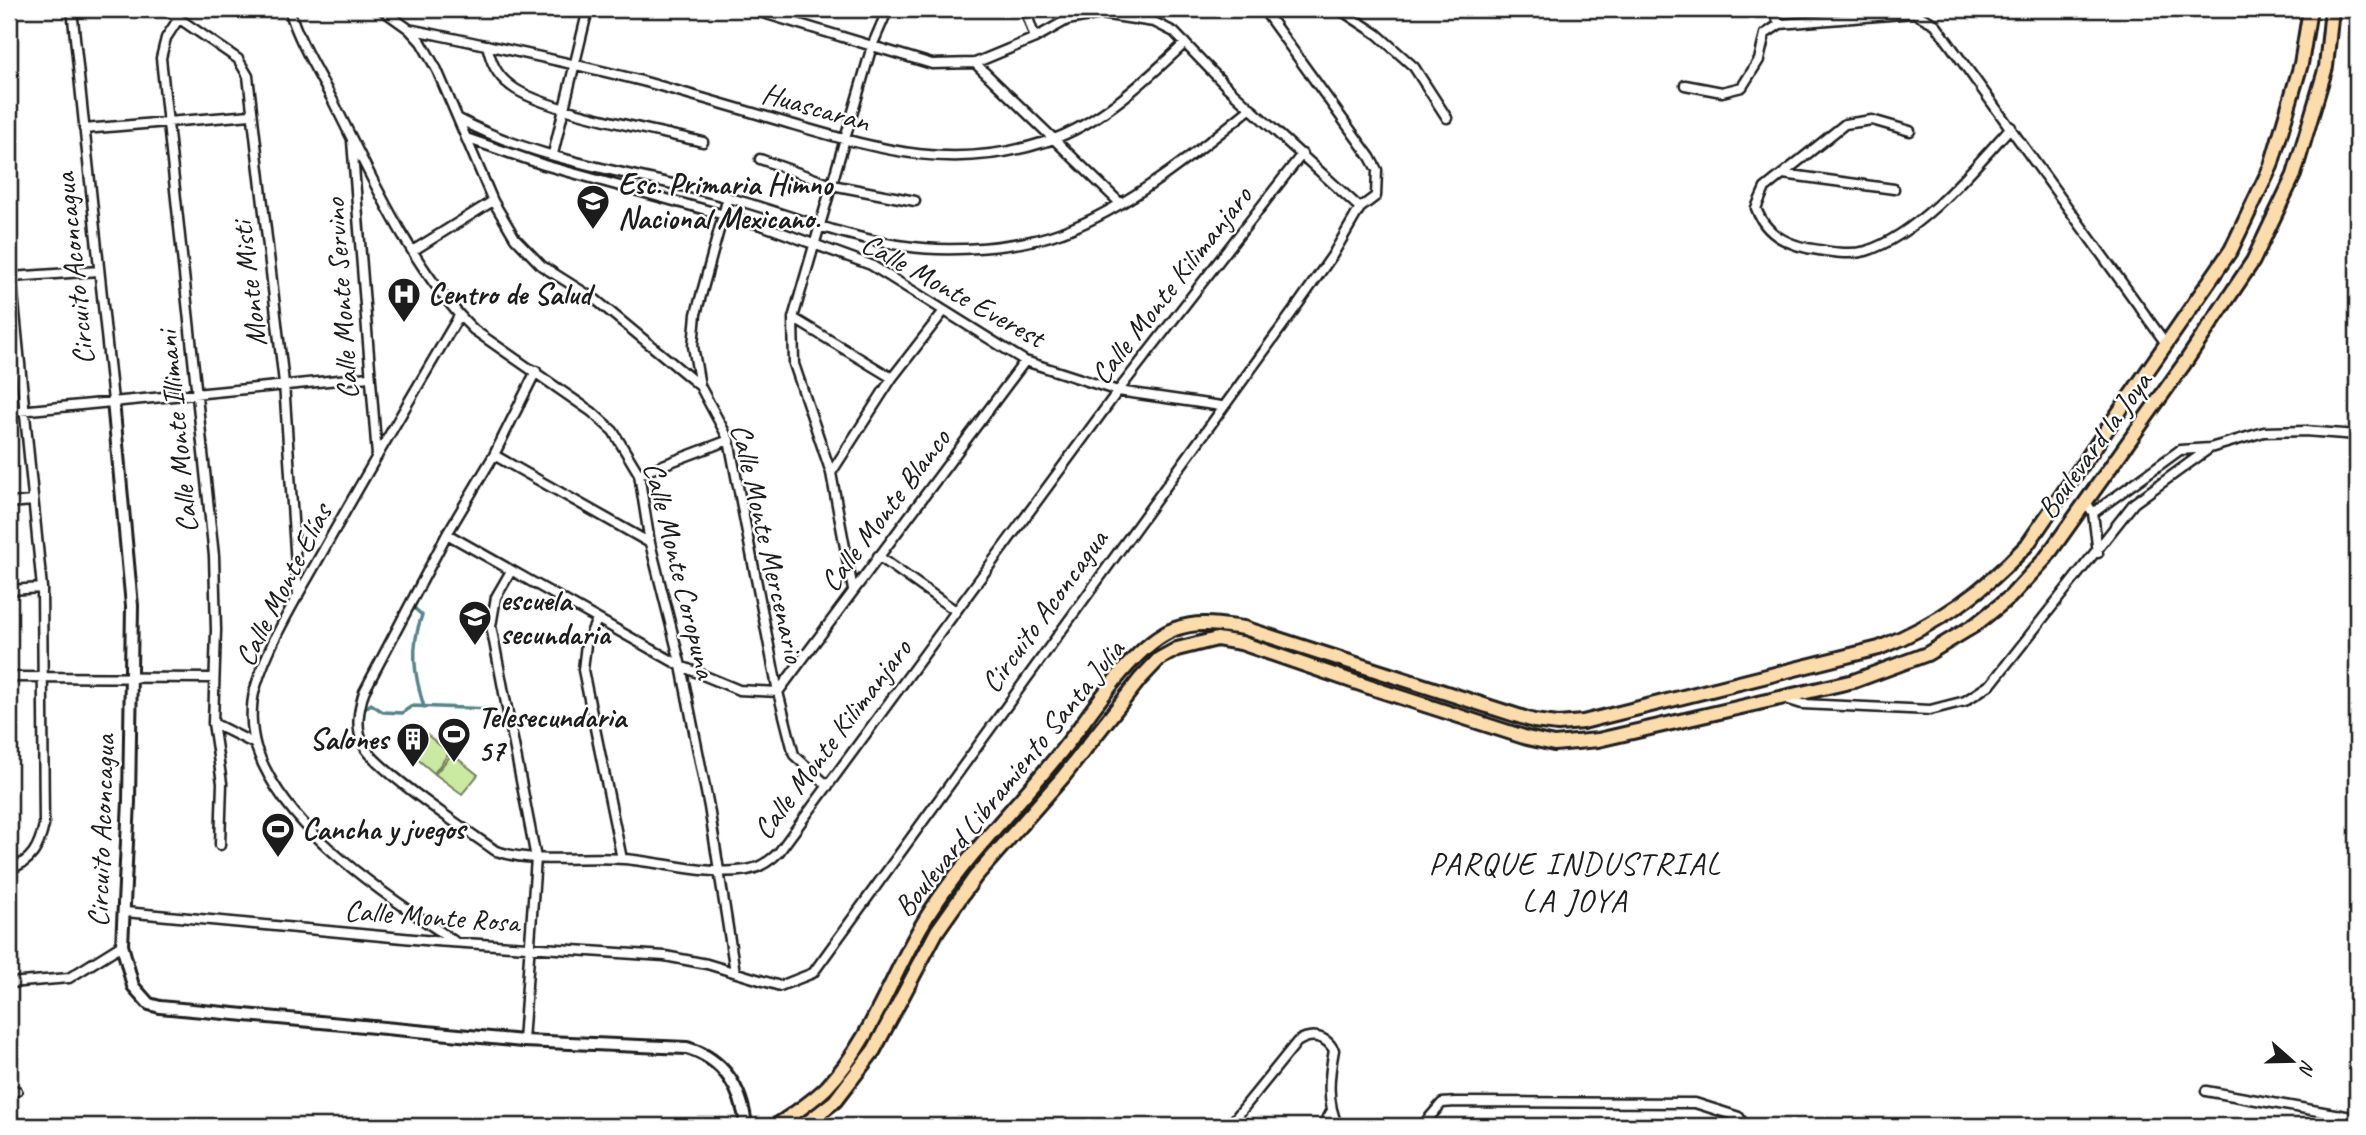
<svg xmlns="http://www.w3.org/2000/svg" width="2366" height="1135" viewBox="0 0 2366 1135" font-family="Caveat,sans-serif">
  <style>
    .green { fill: #cbeaa1; stroke: #74835e; stroke-width: 2 }
    .lines { fill: none; stroke-linecap: round; stroke-linejoin: round }
    .stream { stroke: #548588; stroke-width: 3.5 }
    .minor-casing { stroke: #1c1c1c; stroke-width: 13 }
    .tertiary-casing { stroke: #1c1c1c; stroke-width: 16 }
    .primary-casing { stroke: #1c1c1c; stroke-width: 18 }
    .minor { stroke: #fff; stroke-width: 8 }
    .tertiary { stroke: #fff; stroke-width: 10 }
    .primary { stroke: #fddcac; stroke-width: 12 }
    .labels { text-anchor: middle; stroke-width: 5; stroke-linejoin: round; paint-order: stroke }
    .street-label { font-size: 30px; fill: #1c1c1c; stroke: #fff }
    .poi-label { font-size: 30px; font-weight: bold; fill: #1c1c1c; stroke: #fff; text-anchor: start }
    .neighbourhood-label { font-size: 32px; letter-spacing: 2px; fill: #1c1c1c; stroke: #fff }
  </style>
  <rect width="100%" height="100%" fill="#fff"/>
  <filter id="ink" filterUnits="userSpaceOnUse"><feTurbulence type="fractalNoise" baseFrequency=".0143" numOctaves="2"/><feDisplacementMap in="SourceGraphic" scale="14" xChannelSelector="R" yChannelSelector="G"/><feConvolveMatrix kernelMatrix="1 2 1 2 8 2 1 2 1" color-interpolation-filters="sRGB"/></filter>
  <g filter="url(#ink)">
    <path class="green" d="M425 733 449 753 434 773 409 752Z
      M452 754 478 775 462 794 435 774Z"/>
    <g class="lines">
      <path class="stream" d="M413 607 422 615C410 648 414 674 424 707
        M365 709 371 704 383 712 402 713 412 706 492 709"/>
      <defs>
        <path id="minor" d="M72 9 113 401
          M165 9 238 59 248 76 284 383 298 596
          M289 9C299 42 317 71 333 101 371 176 413 271 474 330L592 412 613 431 639 474 650 543 681 666 709 807 735 972
          M381 9 409 29 421 42 437 70 493 201 515 238 542 266 596 300 700 386 729 440 778 692 794 755 828 786
          M750 9 932 64 975 63 1035 38 1067 20 1101 14 1154 22 1174 32 1227 87 1360 208
          M1025 9 1035 38
          M1339 9 1377 34 1414 67 1447 118
          M1772 9 1780 24
          M179 18 166 38 161 58 214 556 216 630 213 723 222 783 220 845
          M409 29C487 45 565 61 642 81 689 94 737 108 784 122 877 149 952 173 1048 141 1100 124 1147 79 1185 43
          M487 45C491 62 496 75 511 86 543 111 658 131 703 142
          M975 63 1119 202
          M1685 85 1722 92 1742 87 1759 60 1765 34 1780 24 1914 13 1935 24 2167 345
          M459 119C535 160 628 172 711 193 776 209 838 237 905 246 949 253 1020 248 1062 232 1127 209 1197 152 1251 108
          M84 129 251 115
          M1910 131 1872 120 1845 124 1765 188 1756 208C1764 231 1783 243 1807 248 1825 251 1848 256 1866 251 1920 234 1974 168 2011 127
          M466 138 544 165 764 226 871 265 1025 361 1118 391 1221 406
          M352 141 377 456
          M553 154 588 9
          M760 159 832 185 915 201
          M1783 174 1894 189
          M414 250 493 201
          M9 252 42 588 44 825C39 847 32 862 9 869
          M11 277 99 271
          M793 318 892 378
          M536 371 494 455 447 534 364 692C359 709 355 727 363 744 373 768 469 832 496 851 537 864 581 856 624 859 663 862 708 876 747 870 760 868 770 861 779 852L1118 391 1302 154
          M700 386 693 346 696 314 728 197
          M9 412 369 377
          M494 455 650 543
          M831 473 892 378 944 311
          M639 474 729 440
          M2085 500 2093 513 2180 450 2210 448
          M9 503 33 501
          M2093 513 2098 553
          M447 534 681 666 739 690 778 692 1025 361
          M878 556 956 611
          M511 571 496 597 491 626 536 858 523 1041
          M9 590 42 588
          M853 590 831 473 794 364 793 318 872 46 888 9
          M597 620 586 644 583 670 622 859
          M9 677 213 678
          M1786 699 1802 704 1930 710 1965 701 1991 684 2134 503 2210 448 2264 432 2305 431 2357 435
          M213 723 255 744
          M125 912 435 941 665 956 707 964 780 986 813 973 1299 303 1332 256 1360 208 1376 196 1377 170 1370 157 1263 9
          M454 941C383 892 285 832 256 747 251 729 250 707 255 689 269 641 299 594 323 551 367 472 413 394 459 316
          M9 983 69 978 122 945
          M9 1089 17 1091
          M2206 1091 2357 1118
          M1229 1126 1297 1042C1311 1033 1325 1035 1334 1050 1329 1076 1326 1102 1338 1126
          M1323 1126 1331 1112
          M1422 1126 1442 1103 1456 1102 1695 1103 1739 1117 1744 1126"/>
        <path id="tertiary" d="M113 401 132 606 129 801 122 945 133 986 149 1004 160 1007 523 1041 687 1048C724 1059 742 1089 746 1126"/>
        <path id="primary" d="M776 1126C793 1114 812 1102 827 1087 877 1034 896 959 938 900 977 843 1028 795 1070 740 1095 707 1136 643 1175 629 1198 620 1221 625 1244 628L1534 721 1558 724 1583 722 1879 648C1940 623 1983 592 2027 545L2231 250 2271 166 2301 64 2310 9
          M803 1126 835 1101 874 1050 937 931 975 877 1063 777 1140 679 1159 659 1177 649 1217 639 1241 643 1372 688 1527 738 1554 744 1598 740 1854 681 1927 654 1975 625 2010 597 2045 559 2184 364 2253 261 2294 175 2326 67 2332 9"/>
      </defs>
      <use href="#minor" class="minor-casing"/>
      <use href="#tertiary" class="tertiary-casing"/>
      <use href="#primary" class="primary-casing"/>
      <use href="#minor" class="minor"/>
      <use href="#tertiary" class="tertiary"/>
      <use href="#primary" class="primary"/>
    </g>
  </g>
  <defs>
    <symbol id="school-pin" viewBox="-11 -11 22 30"><path d="M0 17L-7.5 6A9.5 9.5 0 1 1 7.5 6Z" fill="#1c1c1c" stroke="#fff"/><path d="M0-5L7-2L0 1L-7-2ZM-4 1L0 2.5L4 1V4Q0 6-4 4Z" fill="#fff"/></symbol>
    <symbol id="hospital-pin" viewBox="-11 -11 22 30"><path d="M0 17L-7.5 6A9.5 9.5 0 1 1 7.5 6Z" fill="#1c1c1c" stroke="#fff"/><path d="M-5-5h3v3.5h4V-5h3V5h-3V1.5h-4V5h-3Z" fill="#fff"/></symbol>
    <symbol id="stadium-pin" viewBox="-11 -11 22 30"><path d="M0 17L-7.5 6A9.5 9.5 0 1 1 7.5 6Z" fill="#1c1c1c" stroke="#fff"/><path d="M0-5a6.5 5 0 1 0 0 10a6.5 5 0 1 0 0-10ZM-3.5-1.8h7v3.6h-7Z" fill="#fff"/></symbol>
    <symbol id="building-pin" viewBox="-11 -11 22 30"><path d="M0 17L-7.5 6A9.5 9.5 0 1 1 7.5 6Z" fill="#1c1c1c" stroke="#fff"/><path d="M-4-6H4V6H1V3H-1V6H-4ZM-2.5-4.3h1.7v1.8h-1.7ZM.8-4.3h1.7v1.8H.8ZM-2.5-1h1.7V.8h-1.7ZM.8-1h1.7V.8H.8Z" fill="#fff"/></symbol>
  </defs>
  <g fill-rule="evenodd">
    <use href="#school-pin" x="574" y="182" width="38" height="52"/>
    <use href="#hospital-pin" x="385" y="275" width="38" height="52"/>
    <use href="#school-pin" x="456" y="598" width="38" height="52"/>
    <use href="#stadium-pin" x="435" y="715" width="38" height="52"/>
    <use href="#building-pin" x="394" y="720" width="38" height="52"/>
    <use href="#stadium-pin" x="259" y="810" width="38" height="52"/>
  </g>
  <g class="labels">
    <g class="street-label">
      <text transform="translate(816 107) rotate(16)" y="10">Huascaran</text>
      <text transform="translate(74 269) rotate(-96)" y="10">Circuito Aconcagua</text>
      <text transform="translate(249 284) rotate(-97)" y="10">Monte Misti</text>
      <text transform="translate(1171 285) rotate(-52)" y="10">Calle Monte Kilimanjaro</text>
      <text transform="translate(953 290) rotate(29)" y="10">Calle Monte Everest</text>
      <text transform="translate(341 299) rotate(-94)" y="10">Calle Monte Servino</text>
      <text transform="translate(177 432) rotate(-96)" y="10">Calle Monte Illimani</text>
      <text transform="translate(2094 445) rotate(-54)" y="10">Boulevard la Joya</text>
      <text transform="translate(885 510) rotate(-53)" y="10">Calle Monte Blanco</text>
      <text transform="translate(768 543) rotate(77)" y="10">Calle Monte Mercenario</text>
      <text transform="translate(680 570) rotate(76)" y="10">Calle Monte Coropuna</text>
      <text transform="translate(283 585) rotate(-63)" y="10">Calle Monte Elías</text>
      <text transform="translate(1044 611) rotate(-54)" y="10">Circuito Aconcagua</text>
      <text transform="translate(832 739) rotate(-53)" y="10">Calle Monte Kilimanjaro</text>
      <text transform="translate(1009 778) rotate(-51)" y="10">Boulevard Libramiento Santa Julia</text>
      <text transform="translate(101 831) rotate(-88)" y="10">Circuito Aconcagua</text>
      <text transform="translate(432 916) rotate(4)" y="10">Calle Monte Rosa</text>
    </g>
    <g class="poi-label">
      <text x="618" y="194">Esc. Primaria Himno<tspan x="618" dy="34">Nacional Mexicano.</tspan></text>
      <text x="428" y="304">Centro de Salud</text>
      <text x="500" y="610">escuela<tspan x="500" dy="34">secundaria</tspan></text>
      <text x="478" y="727">Telesecundaria<tspan x="478" dy="34">57</tspan></text>
      <text x="388" y="749" text-anchor="end">Salones</text>
      <text x="302" y="839">Cancha y juegos</text>
    </g>
    <g class="neighbourhood-label">
      <text x="1575" y="874">PARQUE INDUSTRIAL<tspan x="1575" dy="37">LA JOYA</tspan></text>
    </g>
  </g>
  <rect width="2366" height="1135" fill="none" stroke="#fff" stroke-width="35"/>
  <rect x="18" y="18" width="2331" height="1100" fill="none" stroke="#1c1c1c" stroke-width="2.5" filter="url(#ink)"/>
  <g transform="translate(2292 1061) rotate(110)" stroke="#ffffff" stroke-width="5" paint-order="stroke">
  <path d="M0-5L12 26L0 18L-12 26Z" fill="#1c1c1c"/>
  <text y="-10" font-size="19" font-weight="bold" text-anchor="middle" fill="#1c1c1c">N</text>
  </g>
</svg>
